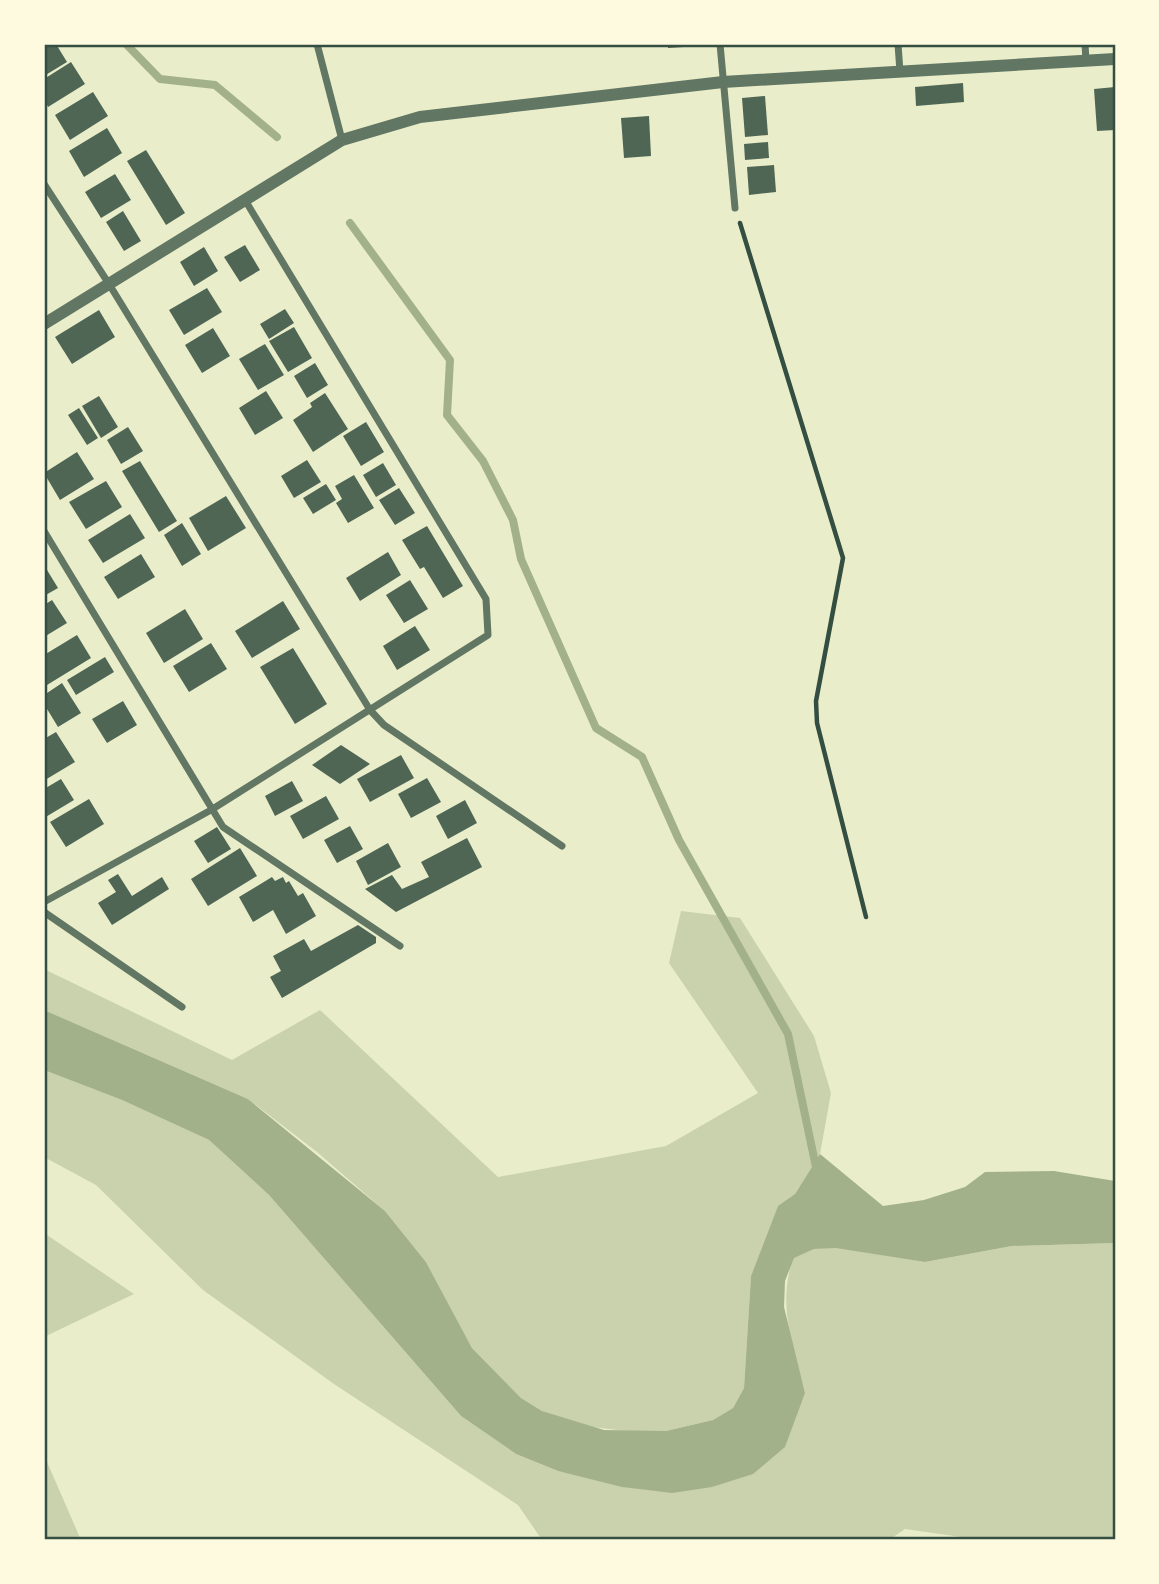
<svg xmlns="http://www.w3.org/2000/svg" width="1159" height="1584" viewBox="0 0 1159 1584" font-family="'Nunito Sans',sans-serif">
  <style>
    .green { fill: #cad2ad }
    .water { fill: #a3b18a }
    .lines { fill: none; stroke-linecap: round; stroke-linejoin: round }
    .stream { stroke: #a3b18a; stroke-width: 8 }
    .building { fill: #4f6655 }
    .path { stroke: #344e41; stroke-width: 4.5 }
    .minor { stroke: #617663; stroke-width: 7 }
    .tertiary { stroke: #617663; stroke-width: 12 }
    .neatline { fill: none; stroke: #344e41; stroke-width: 2.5 }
  </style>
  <rect width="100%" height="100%" fill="#e9edc9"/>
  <path class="green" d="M681 911 740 918 814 1036 831 1093 820 1154 795 1194 778 1207 751 1276 744 1388 733 1408 713 1420 666 1431 643 1433 583 1426 542 1411 521 1398 472 1348 426 1262 385 1211 317 1152 248 1099 44 1010V969L232 1060 320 1010 498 1177 666 1146 758 1093 669 963Z
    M44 1070 122 1100 209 1140 269 1195 461 1416 516 1454 558 1471 647 1490 805 1393C793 1345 777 1306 793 1258L814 1249 836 1247 925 1262 1012 1246 1115 1243V1540H982L905 1529 889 1540H542L518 1505 334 1384 203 1290 96 1185 44 1157Z
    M44 1233 134 1294 44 1337Z
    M44 1455 81 1540H44Z"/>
  <path class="water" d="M44 1010 248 1099 385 1211 426 1262 472 1348 521 1398 542 1411 604 1430 666 1431 713 1420 733 1408 744 1388 751 1276 778 1206 795 1194 820 1154 883 1206 924 1200 965 1187 985 1172 1054 1171 1115 1181V1243L1012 1246 925 1262 836 1248 814 1249 794 1258 785 1281 784 1307 805 1393 785 1447 753 1474 712 1487 672 1493 622 1487 558 1471 516 1454 461 1416 269 1195 209 1140 122 1100 44 1070Z"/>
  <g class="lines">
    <path class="stream" d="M126 44 160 79 215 85 277 137
      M350 223 450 360 447 415 483 461 513 520 521 559 596 728 642 757 679 840 788 1034 817 1172"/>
  </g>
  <path class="building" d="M44 44H56L67 62 44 76Z
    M668 44H700V46L668 48Z
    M71 62 85 84 48 107 44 99V79Z
    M963 83 964 102 916 106 915 87Z
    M1115 87V130L1097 131 1094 89Z
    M93 92 108 116 70 140 55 115Z
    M765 96 768 135 745 137 742 98Z
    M649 116 651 156 624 158 621 118Z
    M107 128 122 153 84 177 69 151Z
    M768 142 769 158 745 160 744 144Z
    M146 150 185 213 166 225 127 161Z
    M774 165 776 192 749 195 747 167Z
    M115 174 131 200 101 218 85 192Z
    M123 211 141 241 124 251 106 222Z
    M245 245 260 270 240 282 224 257Z
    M204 247 218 271 194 286 180 262Z
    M207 288 222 312 184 335 169 310Z
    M285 309 294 323 269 339 260 324Z
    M99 310 115 337 72 364 55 337Z
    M294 327 312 358 288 372 269 341Z
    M213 328 230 356 202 373 185 345Z
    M265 344 284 375 258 390 239 359Z
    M315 363 328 385 307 398 294 376Z
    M266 391 283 418 255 435 239 408Z
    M325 393 348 429 313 452 293 420 312 407 310 403Z
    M99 396 118 427 101 438 82 406Z
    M79 408 98 438 87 445 68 415Z
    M366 422 384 452 361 466 343 436Z
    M128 427 143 451 121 464 107 440Z
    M77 452 94 479 60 500 44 473Z
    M307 460 321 482 294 498 281 476Z
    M140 461 177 521 159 532 122 471Z
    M383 463 396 485 376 497 363 475Z
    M354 475 374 508 348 523 336 503 342 499 335 486Z
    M106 481 122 507 86 529 69 502Z
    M326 484 336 500 313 514 303 498Z
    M399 488 415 513 395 525 379 500Z
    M226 496 246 528 208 551 189 518Z
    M130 514 145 538 103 563 88 540Z
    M182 523 201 554 182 566 164 535Z
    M427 526 463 586 443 598 424 567 420 569 402 540Z
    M388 552 401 575 360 601 346 578Z
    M141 554 155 577 118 599 104 577Z
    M44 565 58 588 44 596Z
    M410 580 428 609 404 623 386 595Z
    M52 600 67 623 44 637V605Z
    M283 601 300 629 252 658 235 631Z
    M185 609 203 639 164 663 146 633Z
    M415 626 430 650 397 670 383 646Z
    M77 635 91 658 47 685 44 679V655Z
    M211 643 227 669 189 692 173 666Z
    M293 648 327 704 295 724 260 667Z
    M105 657 114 672 76 695 67 680Z
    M62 683 81 713 58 727 44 704V695Z
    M123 701 137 725 107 743 92 719Z
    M56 732 75 762 45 780 44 739Z
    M341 745 370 764 340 784 312 765Z
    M401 755 414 778 370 802 357 779Z
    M427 778 441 802 411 818 398 794Z
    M61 779 74 800 44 818V789Z
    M292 781 303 801 275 816 265 796Z
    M326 796 339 819 303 839 290 816Z
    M89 799 104 824 66 847 50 822Z
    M465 800 477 823 448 839 436 816Z
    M350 826 363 849 337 863 324 840Z
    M217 827 231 849 208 863 194 841Z
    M467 838 482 867 396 912 365 889 392 875 402 889 429 877 421 862Z
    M388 843 401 867 368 885 356 861Z
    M240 848 257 876 208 906 191 879Z
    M118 874 132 896 162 877 169 889 112 925 98 903 116 892 108 880Z
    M272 877 275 881 283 877 286 883 289 881 298 896 303 893 316 916 286 934 273 910 253 922 239 897Z
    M358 925 376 937V943L282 998 270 977 281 971 273 956 304 939 311 951Z"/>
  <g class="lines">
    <path class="path" d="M740 223 843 558 816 701 817 723 866 917"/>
    <path class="minor" d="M317 44 342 140
      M720 44 735 208
      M898 44 900 72
      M1085 44 1086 61
      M44 184 109 284 370 710 384 725 562 846
      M44 531 223 827 400 946
      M44 902 211 810 488 635 486 599 245 200
      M44 912 182 1007"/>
    <path class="tertiary" d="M44 324 342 140 420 117 723 82 1115 59"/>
  </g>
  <rect width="1159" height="1584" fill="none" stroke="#fefae0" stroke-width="91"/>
  <rect x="46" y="46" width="1068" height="1492" class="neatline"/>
</svg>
